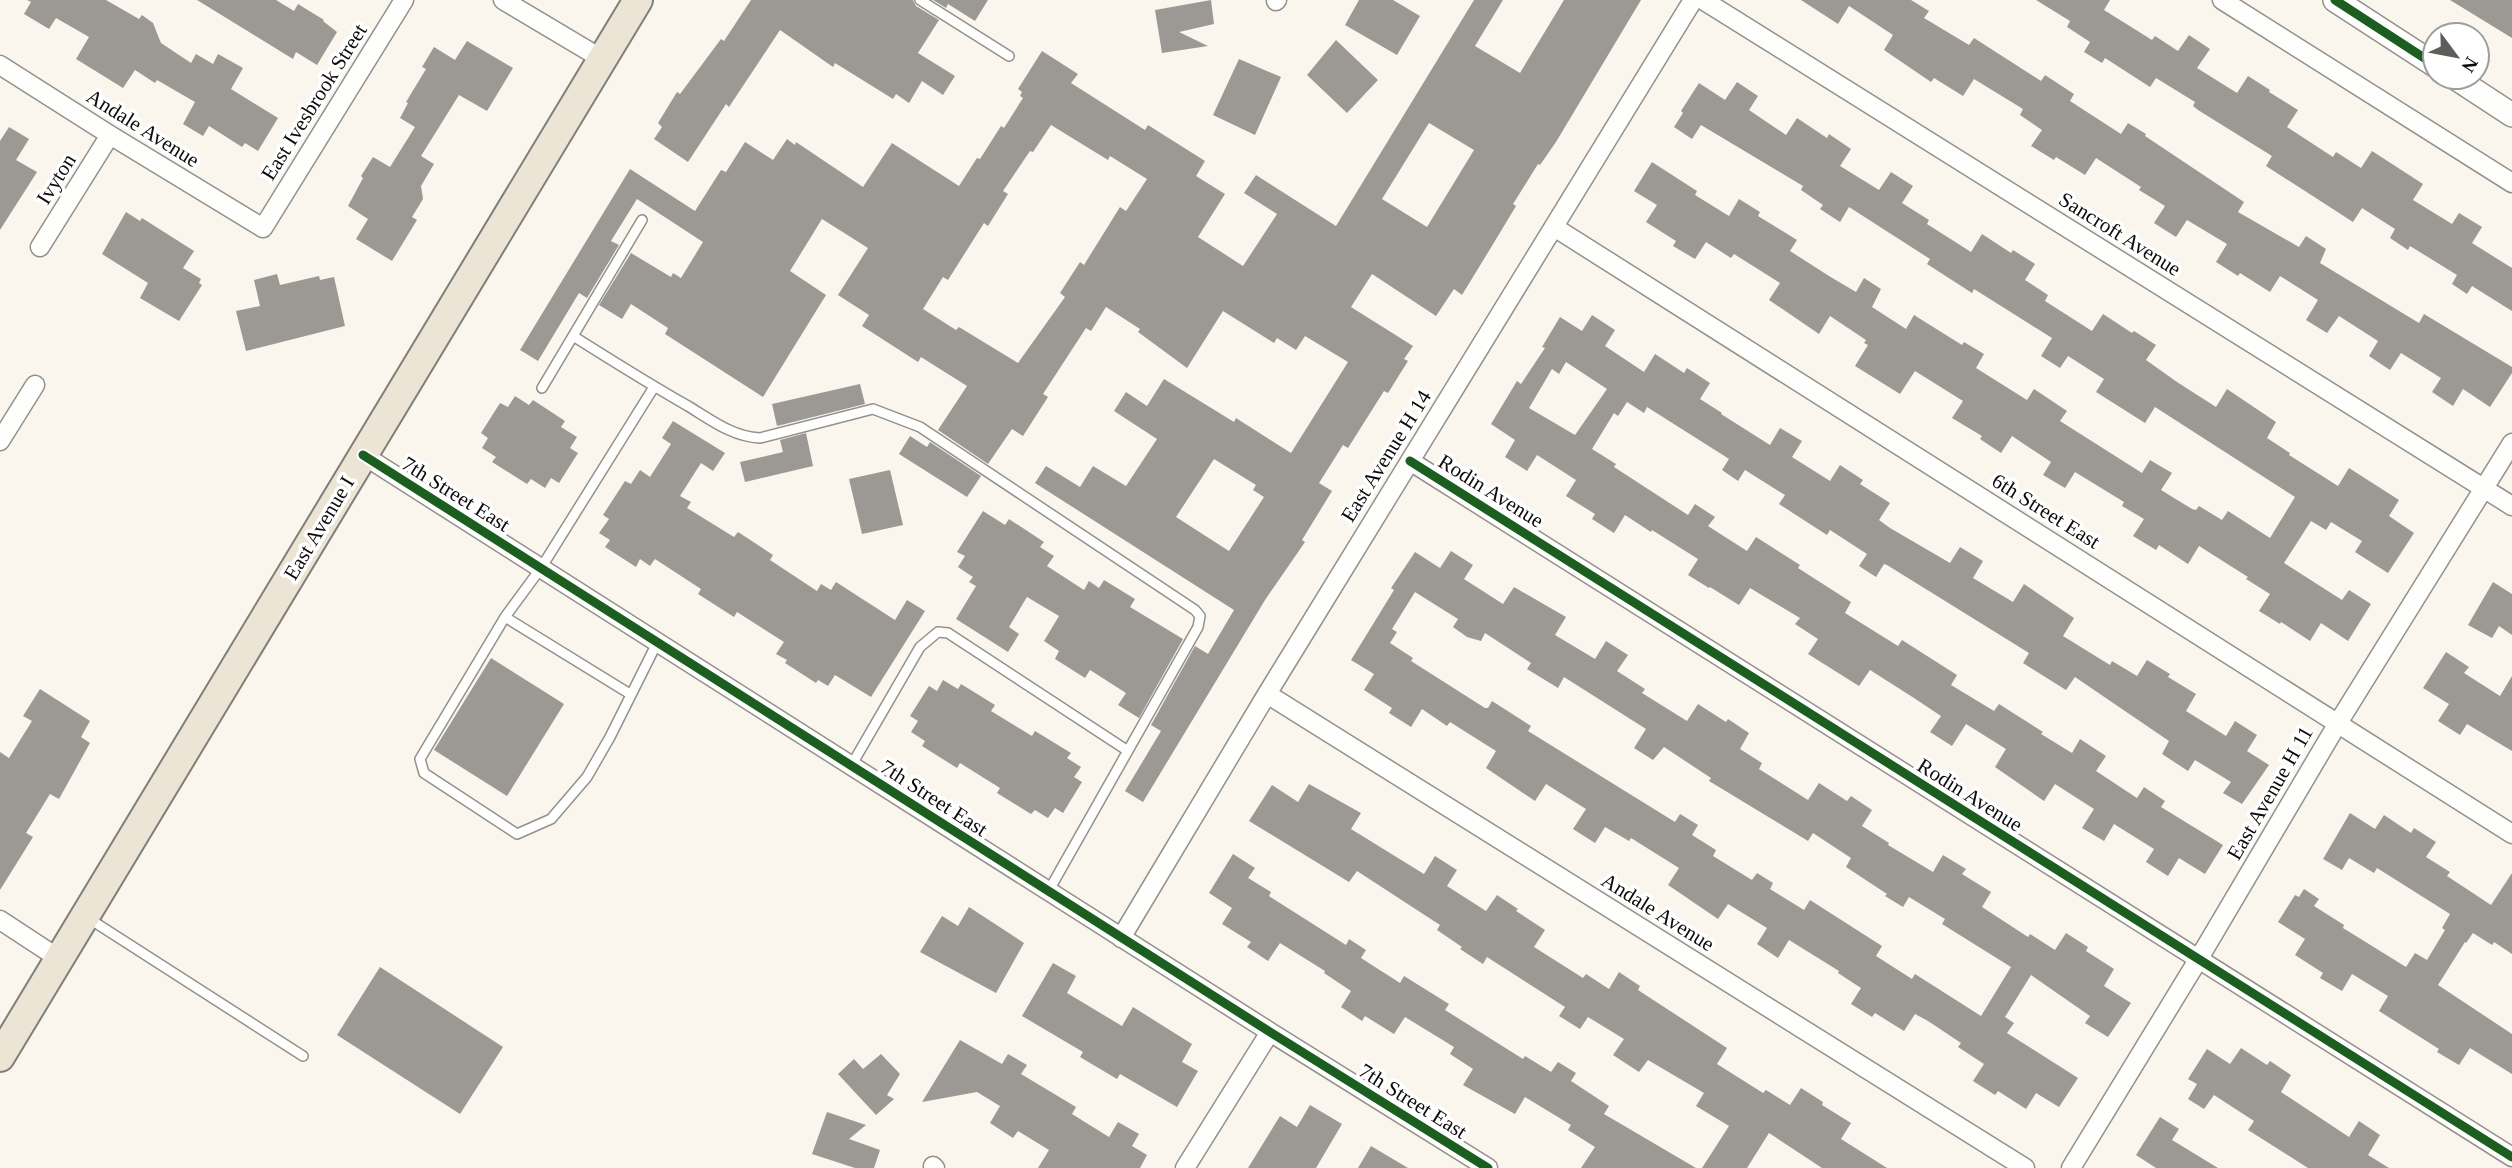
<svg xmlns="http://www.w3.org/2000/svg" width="2512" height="1168" viewBox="0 0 2512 1168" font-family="Georgia,serif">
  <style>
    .building { fill: #9c9894; fill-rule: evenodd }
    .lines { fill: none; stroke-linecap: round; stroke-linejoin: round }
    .service-casing { stroke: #93918d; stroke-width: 12 }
    .minor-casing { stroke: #93918d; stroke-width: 21 }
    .tertiary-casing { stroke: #93918d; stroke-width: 26 }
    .primary-casing { stroke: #807e7a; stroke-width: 32 }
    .service { stroke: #fefefc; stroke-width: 9 }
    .minor { stroke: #fefefc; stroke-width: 18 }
    .tertiary { stroke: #fefefc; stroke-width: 23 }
    .primary { stroke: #ece5d6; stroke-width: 28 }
    .cycleway-casing { stroke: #fff; stroke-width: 13 }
    .cycleway { stroke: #1b5e20; stroke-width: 9 }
    .labels { text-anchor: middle; stroke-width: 7; stroke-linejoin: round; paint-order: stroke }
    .street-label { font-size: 21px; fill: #0b0b0b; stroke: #fff }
  </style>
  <rect width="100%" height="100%" fill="#faf6ed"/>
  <path class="building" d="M27 0H106L139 19 142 15 153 23 161 43 191 63 196 54 213 64 218 54 243 68 231 89 278 118 258 151 245 143 242 147 209 126 203 136 183 124 195 102 157 80 155 83 135 70 123 88 76 59 89 37 56 18 49 29 24 14 31 2Z
    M197 0H276L294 11 298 4 324 20 323 21 337 32 317 65 296 52 293 59Z
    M751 0H913L916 6 939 20 918 53 955 76 943 95 922 81 909 103 896 94 893 99 835 63 833 67 780 30 729 107 726 104 688 162 654 139 662 127 658 123 677 92 680 94 721 39 724 41Z
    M933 0H988L975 21 948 4 946 8Z
    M1211 0 1214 24 1179 32 1208 46 1162 53 1155 10Z
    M1359 0H1393L1420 16 1397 55 1345 25Z
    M1474 0H1503L1475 46 1520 73 1564 0H1641L1556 142 1540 165 1538 164 1513 204 1516 206 1501 231 1462 295 1454 289 1436 316 1372 274 1351 307 1413 346 1404 359 1408 361 1388 393 1384 391 1348 448 1343 445 1319 483 1332 491 1302 540 1305 542 1265 600 1143 802 1125 791 1161 731 1151 725 1195 646 1208 654 1234 610 1035 483 1046 466 1080 487 1093 466 1126 486 1157 439 1114 411 1126 392 1147 406 1164 379 1234 422 1236 418 1291 453 1348 362 1305 336 1296 350 1277 338 1274 343 1223 311 1187 368 1138 332 1140 329 1106 307 1091 331 1086 328 1043 394 1048 397 1023 436 1012 429 988 464 938 430 967 386 921 357 918 362 862 326 869 315 838 295 868 248 822 219 790 271 826 295 763 397 665 334 668 328 631 304 622 319 599 305 631 253 671 277 673 273 681 278 703 242 637 199 611 241 619 245 587 298 579 293 538 361 520 350 630 169 695 211 721 170 726 172 745 142 773 160 787 139 795 145 796 142 863 187 892 143 959 186 977 158 980 159 1001 126 1004 128 1023 98 1020 96 1022 92 1018 89 1042 51 1078 74 1071 83 1145 130 1148 125 1205 161 1196 176 1225 194 1198 237 1243 266 1277 214 1244 193 1256 175 1336 226ZM1429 123 1474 150 1427 227 1382 199ZM1051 125 1108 160 1110 156 1147 179 1126 211 1120 207 1084 265 1080 262 1060 293 1065 297 1018 363 959 327 956 330 923 309 943 277 948 280 984 223 988 226 1008 194 1003 191 1030 151 1033 152ZM1214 459 1256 485 1253 490 1264 497 1229 551 1176 517Z
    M1801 0H1911L1929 11 1924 18 1969 45 1974 38 2041 81 2045 75 2074 94 2070 101 2121 134 2128 123 2146 134 2145 136 2244 202 2238 212 2299 247 2306 236 2326 249 2320 263 2419 323 2424 314 2512 367V373L2490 407 2463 389 2453 406 2432 392 2441 378 2401 353 2390 370 2369 356 2378 341 2339 316 2327 333 2306 320 2318 300 2280 276 2270 292 2240 273 2238 276 2216 262 2227 244 2187 220 2176 237 2154 223 2165 206 2139 190 2141 187 2096 158 2085 175 2056 157 2054 160 2031 146 2042 130 2020 115 2023 109 1974 79 1963 96 1934 78 1931 82 1884 50 1893 35 1849 6 1838 24Z
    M2036 0H2110L2104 10 2152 40 2155 36 2178 51 2189 35 2210 49 2197 68 2237 93 2248 76 2270 90 2269 92 2298 110 2287 127 2333 157 2336 152 2361 168 2372 151 2423 184 2413 200 2452 224 2459 213 2482 227 2472 243 2512 268V311L2472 286 2467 294 2452 284 2457 275 2410 246 2408 250 2390 238 2395 229 2362 208 2353 222 2266 166 2272 156 2198 110 2193 106 2195 102 2156 78 2150 87 2105 58 2102 63 2084 52 2090 42 2067 27 2070 21Z
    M2450 0H2512V38Z
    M1336 40 1378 80 1347 113 1307 75Z
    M467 41 513 68 487 111 459 95 421 156 434 164 421 186 423 199 412 217 417 220 392 261 356 239 368 219 348 206 363 178 361 176 373 157 390 167 415 127 400 118 408 103 406 102 426 69 422 67 434 47 455 60Z
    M1239 59 1281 77 1255 135 1213 115Z
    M1737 82 1758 96 1749 110 1786 135 1797 118 1827 138 1829 134 1851 149 1840 166 1879 190 1891 172 1913 186 1902 203 1929 220 1927 224 1971 252 1982 234 2011 253 2013 250 2035 264 2025 280 2048 295 2045 301 2081 324 2092 331 2103 314 2132 333 2134 331 2156 345 2146 360 2177 382 2216 407 2227 389 2276 422 2267 438 2290 453 2289 455 2338 486 2349 468 2399 500 2389 516 2414 533 2388 573 2355 552 2362 541 2331 522 2326 530 2311 521 2284 563 2342 600 2349 590 2371 604 2348 641 2321 623 2310 641 2281 622 2280 624 2259 611 2270 594 2246 579 2248 577 2199 546 2188 564 2159 545 2156 550 2133 536 2144 519 2122 506 2124 502 2075 472 2065 488 2043 475 2051 462 2012 436 2001 453 1980 439 1982 436 1952 418 1963 401 1915 371 1900 394 1855 366 1868 345 1864 343 1866 340 1830 316 1819 334 1769 300 1780 283 1734 254 1731 258 1706 242 1695 259 1673 246 1676 241 1646 222 1657 205 1634 191 1652 162 1697 191 1695 195 1729 216 1739 199 1760 212 1758 216 1797 240 1790 251 1829 276 1856 292 1864 278 1881 289 1872 307 1906 329 1914 315 1962 345 1964 342 1984 354 1976 368 2027 400 2034 389 2067 411 2060 421 2142 473 2150 460 2172 473 2161 490 2192 509 2196 510 2199 506 2222 520 2228 511 2270 538 2295 497 2155 407 2145 423 2096 392 2104 379 2068 356 2060 368 2041 356 2052 338 1974 289 1972 293 1927 264 1930 259 1849 207 1840 222 1820 209 1823 205 1801 190 1803 186 1701 125 1692 139 1674 127 1683 113 1681 111 1699 83 1725 100Z
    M9 127 29 139 16 160 37 172 0 230V141Z
    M126 212 140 221 142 218 194 251 183 268 201 279 199 283 202 285 179 321 140 298 148 283 102 254Z
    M277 274 280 285 319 276 320 280 334 277 345 326 246 351 236 311 260 306 254 280Z
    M1592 315 1615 330 1605 346 1644 372 1655 354 1684 373 1687 368 1710 383 1700 399 1722 413 1721 414 1770 445 1780 428 1802 441 1792 457 1830 481 1840 465 1863 480 1860 484 1890 503 1879 520 1890 528 1950 563 1960 547 1983 561 1973 578 2013 602 2024 584 2074 618 2063 636 2110 665 2112 661 2137 676 2147 660 2170 674 2168 677 2196 694 2186 711 2226 736 2235 721 2257 735 2247 751 2269 765 2242 804 2223 793 2231 782 2195 760 2188 771 2162 754 2169 741 2075 677 2066 690 2023 663 2029 653 1887 565 1884 564 1876 577 1859 566 1867 554 1830 530 1827 535 1779 504 1785 495 1745 470 1738 481 1722 470 1729 459 1726 457 1647 407 1644 413 1627 402 1618 416 1614 413 1592 449 1616 464 1614 467 1688 515 1695 504 1715 517 1708 526 1747 551 1756 537 1800 565 1798 568 1851 602 1845 613 1898 646 1902 640 1957 675 1951 685 1994 711 1999 704 2043 732 2041 734 2072 753 2080 739 2106 756 2096 771 2137 798 2144 787 2165 801 2161 807 2223 845 2205 874 2179 858 2168 876 2146 862 2154 849 2114 824 2104 841 2082 828 2094 809 2055 784 2044 801 1995 767 2006 749 1966 724 1952 746 1930 732 1941 716 1914 698 1870 670 1859 686 1808 654 1818 639 1795 624 1800 618 1750 588 1739 605 1710 587 1709 588 1688 575 1698 559 1652 530 1651 532 1625 515 1614 533 1592 519 1595 514 1566 496 1576 480 1537 455 1527 471 1505 457 1515 440 1491 424 1517 381 1521 384 1545 348 1542 347 1560 317 1582 331ZM1566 362 1607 389 1575 435 1529 408 1552 369 1559 374Z
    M860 384 865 404 777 426 772 404Z
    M515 396 529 405 533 400 565 421 561 427 577 437 570 448 578 453 559 483 551 478 545 488 531 479 527 484 492 462 496 457 482 448 488 438 481 433 500 403 508 407Z
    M673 421 725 453 713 471 701 463 680 496 691 502 687 508 734 537 738 532 773 555 770 560 817 591 821 584 831 590 836 582 895 620 907 600 925 611 871 697 835 675 828 686 818 680 816 683 785 663 787 660 776 654 784 642 737 612 734 617 698 594 701 589 655 559 650 566 640 559 636 567 605 547 610 540 599 533 609 519 603 515 625 481 631 484 640 470 650 477 671 444 662 438Z
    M806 433 813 466 745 482 740 462 783 452 780 440Z
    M910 436 927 447 930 442 981 476 967 497 899 454Z
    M890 470 903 525 862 534 849 479Z
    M983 511 1005 525 1009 519 1044 542 1040 547 1054 556 1047 566 1084 590 1089 581 1099 588 1104 580 1135 599 1130 607 1183 639 1139 718 1118 705 1126 693 1090 670 1085 678 1055 659 1059 651 1044 641 1059 616 1027 597 1009 627 1019 634 1008 652 956 619 976 586 969 582 973 577 958 567 965 556 957 552Z
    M1451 551 1473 565 1464 579 1503 604 1514 587 1566 617 1555 635 1595 659 1606 641 1628 655 1617 671 1645 689 1642 693 1687 721 1698 704 1726 722 1728 719 1749 733 1740 749 1762 763 1759 769 1808 800 1819 783 1847 801 1851 796 1872 810 1862 826 1889 843 1888 845 1933 872 1943 855 1966 869 1962 874 1991 892 1982 907 2028 937 2030 934 2055 950 2066 933 2088 947 2086 951 2114 969 2104 986 2131 1003 2108 1037 2085 1023 2090 1016 2031 975 2005 1017 2014 1023 2007 1033 2078 1078 2059 1107 2036 1093 2026 1109 1998 1091 1995 1095 1973 1081 1984 1064 1958 1047 1961 1043 1928 1021 1915 1014 1904 1031 1875 1013 1872 1017 1851 1004 1861 988 1838 973 1839 971 1789 940 1778 958 1757 944 1767 928 1728 904 1718 919 1668 885 1679 868 1631 838 1629 841 1605 827 1595 843 1573 829 1586 809 1546 784 1535 801 1486 768 1496 751 1450 722 1447 726 1422 709 1411 727 1389 713 1392 708 1364 690 1374 674 1351 660 1394 590 1391 588 1415 552 1440 568ZM1415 592 1458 619 1453 627 1467 637 1481 641 1485 633 1531 663 1527 669 1558 688 1564 677 1646 729 1634 748 1653 760 1664 747 1711 778 1709 781 1808 841 1813 833 1851 858 1846 867 1887 894 1885 896 1903 907 1909 897 1945 919 1942 924 2011 967 1981 1016 1915 974 1912 979 1876 956 1882 946 1810 900 1804 910 1770 889 1773 883 1757 873 1752 880 1713 856 1716 850 1692 835 1698 825 1680 814 1675 822 1528 731 1531 726 1492 701 1488 708H1485L1411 661 1413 658 1390 643 1397 632 1392 629Z
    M2493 582 2512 594V635L2499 626 2492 638 2468 625Z
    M2446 652 2469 667 2464 673 2500 696 2512 676V751L2467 724 2460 735 2438 721 2449 704 2423 688Z
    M491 658 564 704 507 796 434 750Z
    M943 680 958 689 961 684 995 705 991 711 1032 736 1035 731 1071 753 1067 758 1081 767 1074 777 1082 782 1063 813 1055 808 1048 818 1035 810 1031 814 997 793 1000 788 960 763 957 768 922 746 925 741 911 732 918 721 910 716 929 686 937 691Z
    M40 689 90 721 81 737 90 743 59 799 50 794 26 833 33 837 0 890V752L9 758 32 721 23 716Z
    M1309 784 1361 813 1351 829 1424 874 1435 856 1457 870 1447 886 1486 911 1497 895 1518 909 1516 911 1545 930 1534 947 1583 978 1586 974 1609 989 1619 972 1640 986 1638 990 1727 1048 1717 1064 1763 1093 1766 1090 1790 1105 1801 1088 1823 1102 1822 1105 1851 1123 1841 1139 1887 1168H1822L1769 1133 1747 1168H1702L1729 1126 1696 1106 1704 1093 1648 1060 1639 1072 1613 1055 1624 1039 1588 1017 1580 1029 1559 1016 1565 1007 1487 957 1483 964 1460 949 1462 947 1437 930 1440 925 1357 871 1349 882 1249 821 1272 785 1298 802Z
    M2350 813 2375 829 2384 815 2411 833 2414 828 2436 842 2426 857 2450 872 2447 876 2491 905 2512 873V954L2494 942 2492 945 2473 933 2466 943 2465 942 2438 985 2512 1034V1074L2470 1048 2459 1065 2437 1052 2439 1049 2379 1011 2388 996 2352 974 2342 991 2320 978 2323 973 2295 955 2305 939 2278 922 2295 895 2299 897 2304 889 2319 899 2314 906 2344 925 2343 928 2406 967 2415 953 2427 960 2445 930 2442 928 2450 914 2377 868 2374 873 2349 858 2342 870 2323 859Z
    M1233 854 1255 868 1248 878 1271 892 1269 896 1346 945 1349 939 1366 950 1361 958 1400 983 1404 976 1449 1004 1445 1010 1523 1059 1525 1056 1551 1072 1558 1062 1576 1073 1571 1081 1609 1106 1604 1114 1696 1168H1581L1595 1147 1568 1130 1571 1125 1525 1097 1515 1114 1463 1085 1473 1069 1450 1054 1454 1047 1405 1017 1394 1034 1365 1016 1362 1021 1341 1007 1351 991 1324 973 1325 971 1280 943 1268 961 1247 947 1251 942 1222 924 1232 908 1209 893Z
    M969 907 1024 943 996 993 920 952 942 916 958 926Z
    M1053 963 1076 976 1067 993 1122 1026 1133 1007 1192 1044 1182 1062 1198 1071 1177 1107 1120 1074 1117 1079 1080 1057 1083 1052 1022 1016Z
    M380 967 503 1047 460 1114 337 1035Z
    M960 1040 1002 1064 1008 1054 1027 1065 1021 1074 1076 1107 1072 1114 1109 1137 1118 1122 1139 1134 1132 1146 1147 1155 1140 1168H1038L1049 1150 1018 1131 1013 1138 990 1123 1000 1106 977 1092 922 1102Z
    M2241 1048 2267 1065 2270 1061 2291 1075 2281 1092 2349 1137 2359 1121 2380 1135 2368 1155 2389 1168H2308L2248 1130 2254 1121 2214 1095 2204 1109 2188 1099 2197 1084 2188 1079 2207 1049 2230 1064Z
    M881 1054 900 1074 887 1095 894 1099 876 1115 838 1074 854 1059 863 1069Z
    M1310 1105 1342 1124 1316 1168H1248L1280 1116 1297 1127Z
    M827 1112 866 1125 849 1139 880 1150 874 1168H855L812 1154Z
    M2160 1117 2179 1129 2172 1140 2218 1168H2156L2136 1155Z
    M1371 1146 1408 1168H1358Z"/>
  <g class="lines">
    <defs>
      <path id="service" d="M920 0 1009 56
        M573 336C611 360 649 384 688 406 711 420 733 437 760 438L873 409 920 427 1195 610 1200 616 1198 627 1048 892
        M654 387 541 568 505 617 420 759 424 773 517 834 551 819 587 777 610 737 657 643
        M542 388 642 220
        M505 617 630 694
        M851 766 920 647 938 632 948 633 1128 751
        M88 918 303 1056"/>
      <path id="minor" d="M503 0 602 59
        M1703 0 2512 506
        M2222 0 2512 183
        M1276 1 1277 0
        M0 65 110 135 263 228 404 0
        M1554 227 2512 834
        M40 247 110 135
        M0 441 35 385
        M363 455 1270 1032 1488 1168
        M1410 461 2512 1157
        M1267 694 2025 1168
        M0 920 58 958
        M1121 938 1267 694 1693 0
        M933 1166 935 1168
        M1185 1168 1270 1032
        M2071 1168 2198 960 2338 723 2512 443"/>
      <path id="tertiary" d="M2335 0 2435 65
        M2454 77 2512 115"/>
      <path id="primary" d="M0 1057 638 0"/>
    </defs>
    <use href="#service" class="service-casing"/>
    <use href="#minor" class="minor-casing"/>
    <use href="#tertiary" class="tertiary-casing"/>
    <use href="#primary" class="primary-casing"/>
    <use href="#service" class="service"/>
    <use href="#minor" class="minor"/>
    <use href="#tertiary" class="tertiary"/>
    <use href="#primary" class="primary"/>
    <defs>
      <path id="cycleway" d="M2335 0 2435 65
        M363 455 1270 1032 1488 1168
        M1410 461 2512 1157"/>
    </defs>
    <use href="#cycleway" class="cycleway-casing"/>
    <use href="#cycleway" class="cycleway"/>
  </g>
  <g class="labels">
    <g class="street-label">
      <text transform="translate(314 102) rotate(-58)" y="7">East Ivesbrook Street</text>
      <text transform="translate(143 128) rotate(32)" y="7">Andale Avenue</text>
      <text transform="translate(56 179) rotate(-58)" y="7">Ivyton</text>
      <text transform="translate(2120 234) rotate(32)" y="7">Sancroft Avenue</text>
      <text transform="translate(1386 456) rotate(-58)" y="7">East Avenue H 14</text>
      <text transform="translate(1491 491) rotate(32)" y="7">Rodin Avenue</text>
      <text transform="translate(456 494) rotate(32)" y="7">7th Street East</text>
      <text transform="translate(2046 511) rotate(32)" y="7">6th Street East</text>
      <text transform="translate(319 528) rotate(-59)" y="7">East Avenue I</text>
      <text transform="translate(2270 793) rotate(-60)" y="7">East Avenue H 11</text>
      <text transform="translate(1970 795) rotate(32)" y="7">Rodin Avenue</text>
      <text transform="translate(934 798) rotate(33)" y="7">7th Street East</text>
      <text transform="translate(1658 912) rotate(32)" y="7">Andale Avenue</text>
      <text transform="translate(1413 1101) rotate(32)" y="7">7th Street East</text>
    </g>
  </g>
  <g transform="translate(2456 56) rotate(122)"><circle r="33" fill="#ffffff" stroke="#9d9d9d" stroke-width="2"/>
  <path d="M0-5L12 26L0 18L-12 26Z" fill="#5f5d5a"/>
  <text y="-10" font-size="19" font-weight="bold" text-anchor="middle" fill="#0b0b0b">N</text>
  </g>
</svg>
